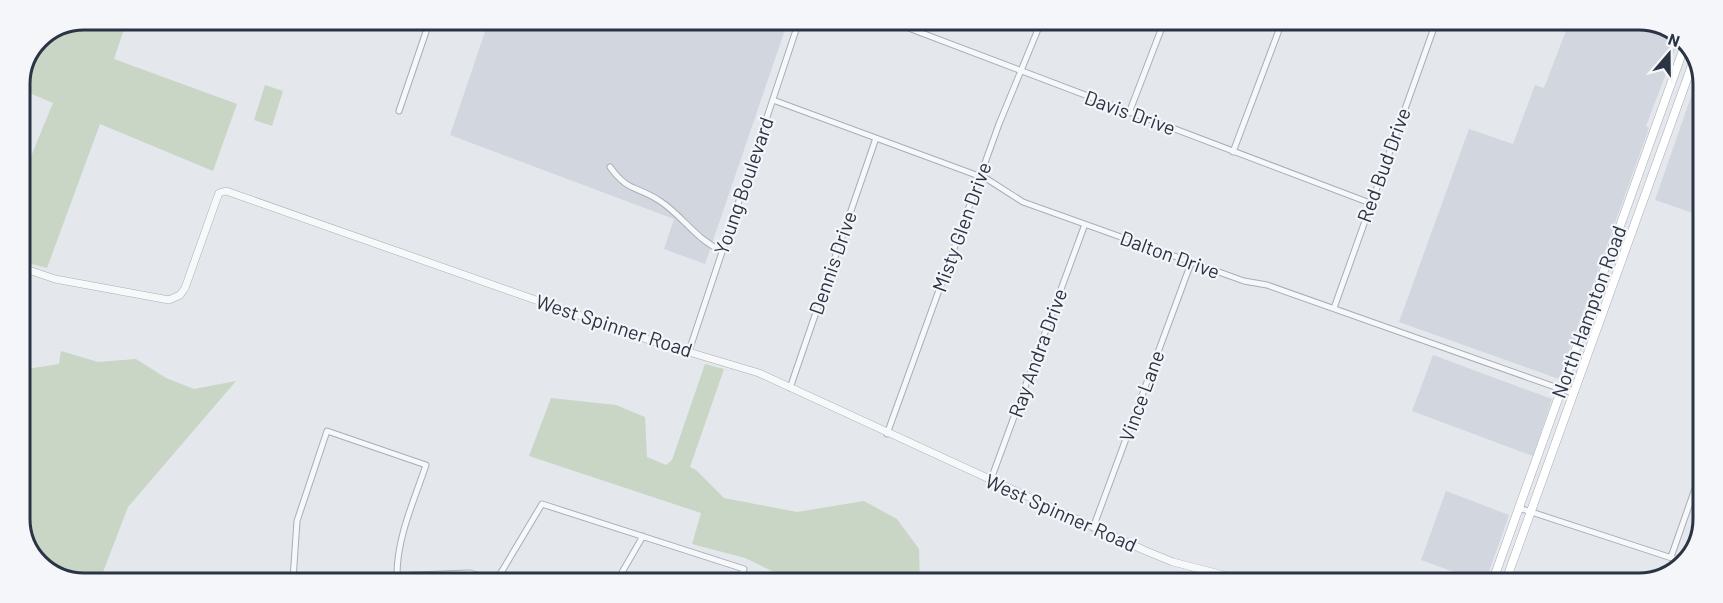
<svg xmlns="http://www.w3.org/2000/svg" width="1723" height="603" viewBox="0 0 1723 603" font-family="Barlow,sans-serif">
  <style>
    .built { fill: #d2d6de }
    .green { fill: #c9d6c5 }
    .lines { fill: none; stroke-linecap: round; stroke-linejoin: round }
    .minor-casing { stroke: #a9aeb7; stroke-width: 7 }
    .tertiary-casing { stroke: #a9aeb7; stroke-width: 8 }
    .secondary-casing { stroke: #a9aeb7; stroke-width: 9 }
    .minor { stroke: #f7f8fa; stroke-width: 5 }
    .tertiary { stroke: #f7f8fa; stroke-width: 7 }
    .secondary { stroke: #fff; stroke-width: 8 }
    .labels { text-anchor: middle; stroke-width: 4.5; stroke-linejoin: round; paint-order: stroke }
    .street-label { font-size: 20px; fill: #2b3445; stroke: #f4f6f9 }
    .rim { fill: none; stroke: #2b3445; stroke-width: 3 }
  </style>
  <rect width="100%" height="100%" fill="#e4e7ec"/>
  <path class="built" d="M489 20 788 21 705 264 664 249 674 219 450 135Z
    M1569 23H1659L1680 37 1646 126 1649 128 1559 379 1399 322 1469 129 1513 144 1535 85 1544 88Z
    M1700 71 1703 80 1702 216 1655 200Z
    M1433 355 1552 399 1533 456 1412 411Z
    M1446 491 1509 515 1485 583 1421 560Z"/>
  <path class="green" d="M84 20H127L114 59 237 104 213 171 100 124 47 268 20 261V183L53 103 20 89V80L39 38Z
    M265 85 283 91 272 126 254 120Z
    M61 351 98 362 136 359 166 378 194 389 236 381 128 507 100 580H64L33 558 20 523V370L59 364Z
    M705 364 724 369 690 467 696 470 724 498 797 512 864 501 897 519 919 549 920 582H795L745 558 692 544 701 513 529 456 551 398 616 405 645 417 647 457 666 465 672 460Z"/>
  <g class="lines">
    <defs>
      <path id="minor" d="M890 21 1370 203
        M921 33 926 21
        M773 100 987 179 1023 202 1244 281 1267 285 1572 393
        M399 111 430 20
        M1129 113 1164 22
        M1233 152 1282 22
        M610 167C629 193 636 185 660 201 683 216 695 239 722 251
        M1334 308 1436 22
        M689 351 799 21
        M790 388 876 138
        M887 434 999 124 1041 22
        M990 482 1085 224
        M1519 508 1684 562
        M1093 528 1191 263
        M1671 557 1697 483
        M293 579 297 521 327 431 426 465C414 501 397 537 397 575
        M253 581 470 573 496 581
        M496 581 542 504 744 569 739 582
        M617 581 643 536"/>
      <path id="tertiary" d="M20 267 55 279 169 300 180 295 185 288 216 201 219 193 226 191 652 341 759 373 1146 551 1173 562 1255 583"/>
      <path id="secondary" d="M1492 583 1686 42
        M1505 583 1695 57"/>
    </defs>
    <use href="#minor" class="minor-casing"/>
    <use href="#tertiary" class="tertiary-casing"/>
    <use href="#secondary" class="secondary-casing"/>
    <use href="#minor" class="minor"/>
    <use href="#tertiary" class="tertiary"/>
    <use href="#secondary" class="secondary"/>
  </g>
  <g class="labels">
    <g class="street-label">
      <text transform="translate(1130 113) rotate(20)" y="7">Davis Drive</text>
      <text transform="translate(1384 165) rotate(-70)" y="7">Red Bud Drive</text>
      <text transform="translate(744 186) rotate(-71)" y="7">Young Boulevard</text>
      <text transform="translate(962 227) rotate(-70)" y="7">Misty Glen Drive</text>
      <text transform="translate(1170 255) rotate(20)" y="7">Dalton Drive</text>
      <text transform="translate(833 263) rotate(-71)" y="7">Dennis Drive</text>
      <text transform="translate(1589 312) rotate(-70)" y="7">North Hampton Road</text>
      <text transform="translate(614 326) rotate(18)" y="7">West Spinner Road</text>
      <text transform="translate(1038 353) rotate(-70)" y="7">Ray Andra Drive</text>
      <text transform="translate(1142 396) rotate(-70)" y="7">Vince Lane</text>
      <text transform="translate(1061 513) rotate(24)" y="7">West Spinner Road</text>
    </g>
  </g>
  <path d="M0 0H1723V603H0ZM84 30H1639A54 54 0 0 1 1693 84V519A54 54 0 0 1 1639 573H84A54 54 0 0 1 30 519V84A54 54 0 0 1 84 30Z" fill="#f4f6f9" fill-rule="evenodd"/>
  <path class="rim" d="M84 30H1639A54 54 0 0 1 1693 84V519A54 54 0 0 1 1639 573H84A54 54 0 0 1 30 519V84A54 54 0 0 1 84 30Z"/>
  <g transform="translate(1669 54) rotate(20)" stroke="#f4f6f9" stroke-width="4.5" paint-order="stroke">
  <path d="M0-4.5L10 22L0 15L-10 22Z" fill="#2b3445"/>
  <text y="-9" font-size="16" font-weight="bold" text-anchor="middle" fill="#2b3445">N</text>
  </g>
</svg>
